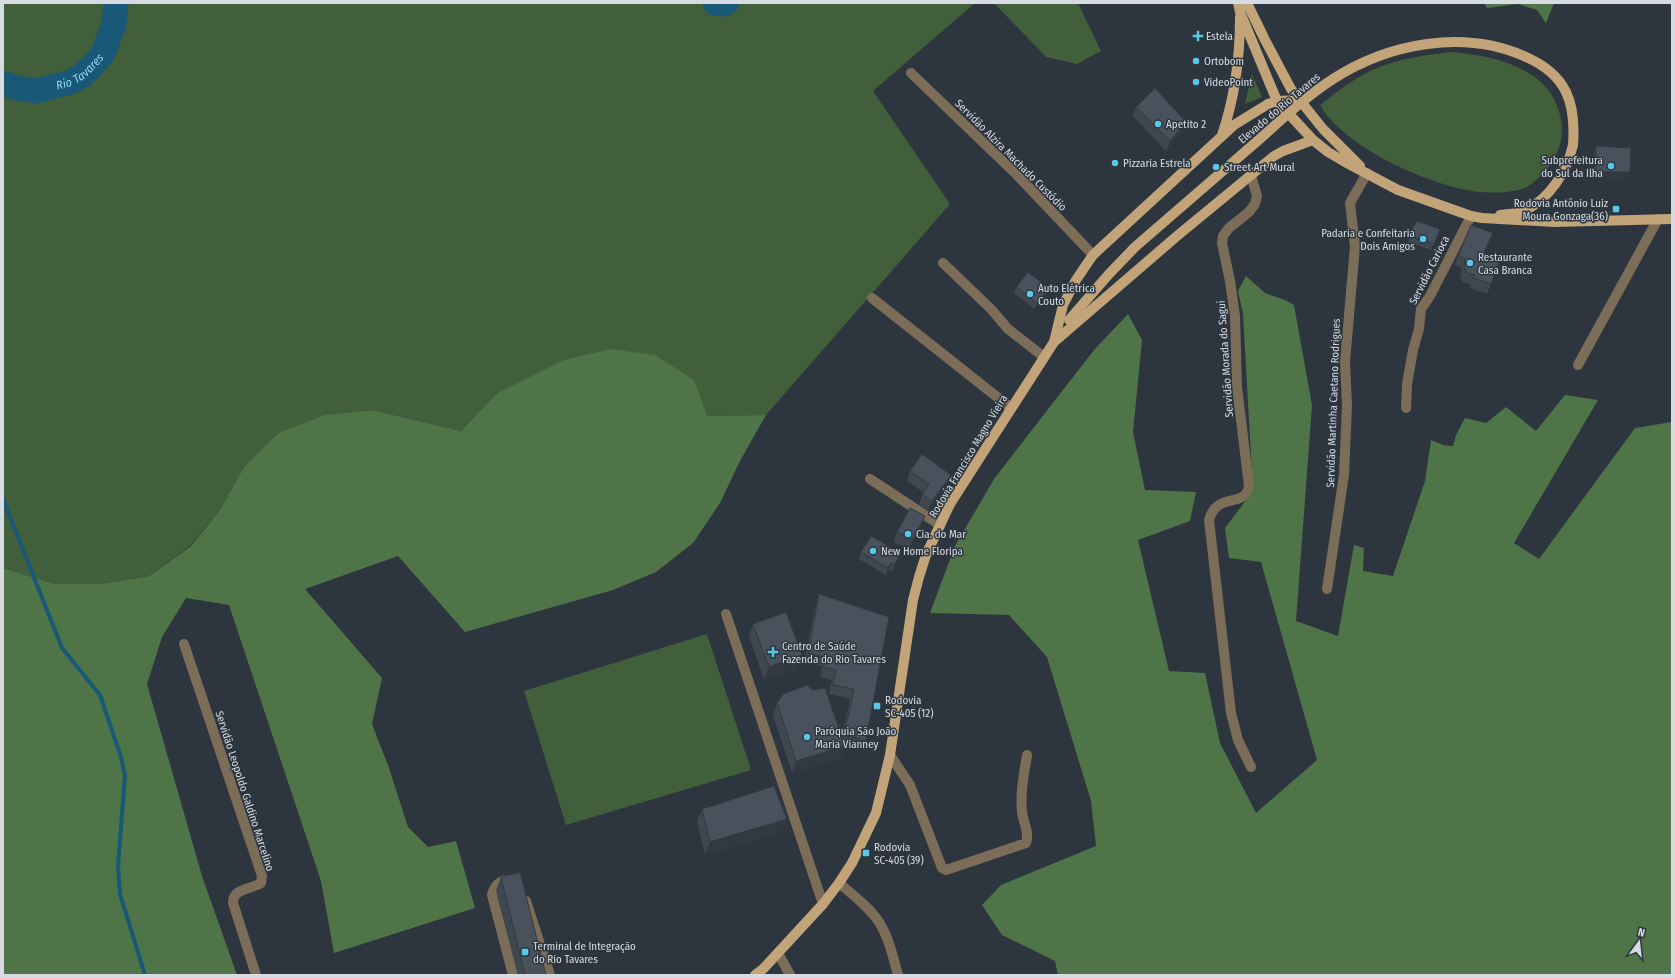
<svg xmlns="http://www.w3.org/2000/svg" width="1675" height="978" viewBox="0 0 1675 978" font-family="'Fira Sans Condensed',sans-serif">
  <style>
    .green { fill: #415f3b }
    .forest { fill: #4f7448 }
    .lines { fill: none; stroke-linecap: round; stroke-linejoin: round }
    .stream { stroke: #195877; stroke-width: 4 }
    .river { stroke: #195877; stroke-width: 25 }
    .minor { stroke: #7c6d59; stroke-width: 10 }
    .major { stroke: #c3a479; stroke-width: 10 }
    .major-bridge { stroke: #c3a479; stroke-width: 10 }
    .wall { fill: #3f474f }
    .shaded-wall { fill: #333940 }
    .building { fill: #49525c; stroke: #333940 }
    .poi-dot { fill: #59c8e4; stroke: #2d363f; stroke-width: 1.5 }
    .labels { text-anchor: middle; stroke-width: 3; stroke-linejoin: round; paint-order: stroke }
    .poi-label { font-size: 11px; fill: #d6dce1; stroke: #2d363f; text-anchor: start }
    .street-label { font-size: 11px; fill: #d6dce1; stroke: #2d363f }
    .water-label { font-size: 12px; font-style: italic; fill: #91d5fc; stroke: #2d363f }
  </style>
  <rect width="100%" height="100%" fill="#2d363f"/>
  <path class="green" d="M3 3H975L873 91 950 204 766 415 707 416 497 393 461 431 372 410 324 415 278 433 244 467 220 510 189 547 149 576 101 584H55L3 568Z
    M994 3H1078L1101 51 1077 64 1046 57Z
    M1450 52C1492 55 1549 67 1560 115 1564 130 1562 145 1554 158 1549 169 1534 185 1522 189 1482 200 1436 184 1400 167 1375 156 1333 130 1320 105 1339 90 1358 75 1380 67 1402 58 1427 55 1450 52Z
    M1252 74 1262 97 1245 104Z
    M707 634 751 770 566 825 524 691Z"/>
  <path class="forest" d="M1484 3H1554L1546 23 1537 10 1518 4 1487 8Z
    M1246 276 1265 293 1285 300 1294 305 1312 405 1296 621 1338 636 1354 545 1364 548 1363 571 1393 576 1425 481 1431 440 1443 445 1453 446 1456 435 1465 418 1486 423 1506 407 1536 431 1565 395 1598 400 1514 543 1539 559 1635 428 1672 422V975H1058L1055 961 1002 935 982 905 1001 885 1096 846 1091 801 1047 657 1009 615 930 613 955 546 994 479 1094 350 1128 314 1142 340 1133 432 1145 490 1196 492 1190 521 1138 540 1169 671 1205 673 1220 743 1256 813 1317 760 1261 562 1229 558 1225 528 1253 491 1243 314 1238 291Z
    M610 349 655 355 694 380 707 416 766 415 740 461 720 503 693 543 656 572 613 590 465 632 398 556 305 589 382 678 372 724 389 768 408 827 428 847 456 841 475 908 334 953 321 881 229 605 186 598 162 637 147 684 202 876 237 975H3V568L55 584H101L149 576 190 547 220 510 244 467 278 433 324 415 372 410 461 431 496 394 564 360Z"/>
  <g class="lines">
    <path class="stream" d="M3 499 62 648 100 695 121 757 125 776 118 866 120 894 145 975"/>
    <g class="river">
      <path d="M715 3 723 4 726 3"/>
      <path id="s1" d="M3 83 18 88 36 91 71 82 83 75 102 55 114 24 116 3"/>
    </g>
    <path class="minor" d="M911 73 1017 175 1093 255
      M943 263 991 309 1008 329 1044 357
      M872 298 1011 408
      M1578 365 1658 219
      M1406 408 1407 384 1413 350 1419 329 1421 309 1430 296 1471 216
      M870 479 940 525
      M1327 589 1344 475 1347 405 1345 362 1355 246 1350 203 1367 173
      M726 614 823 904
      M184 644 262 876 261 883C250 890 233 888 233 903L256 975
      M890 755 910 785 942 868 946 870 1026 843C1030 834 1023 821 1022 812 1020 792 1024 774 1027 755
      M1251 767 1238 740 1231 713 1209 520C1217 491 1245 509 1249 486L1237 387 1235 316 1230 281 1222 243 1223 236 1229 228 1249 212 1255 204 1257 196 1251 175
      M509 880C500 879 494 887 492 895L513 975
      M839 883C853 895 869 907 879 922 889 938 893 957 898 975
      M526 901 550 975
      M778 953 790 975"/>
    <path class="major" d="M1238 3 1240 12 1277 101 1313 140 1328 152 1345 162 1398 190 1471 216 1482 218 1555 222 1672 219
      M1247 3 1265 40 1291 89 1323 129 1360 166
      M1222 135C1235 97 1240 58 1240 17
      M1500 215C1507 214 1517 214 1524 211 1550 199 1567 171 1573 145
      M1054 342 1063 305 1076 280 1093 255 1234 125 1268 104 1277 101 1300 100
      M755 975 763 969 823 904 839 883 852 863 876 813 890 755 913 600 919 577 926 555 950 504 1054 342 1177 236 1274 156 1283 151 1313 140"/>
    <path class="major-bridge" d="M1069 320 1109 274 1135 247C1172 215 1210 182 1247 150 1275 126 1302 99 1333 79 1389 43 1464 29 1526 57 1567 75 1576 103 1573 145"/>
  </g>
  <path class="wall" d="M1136 107 1182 132 1166 151 1133 116Z
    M1596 146 1627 179 1594 178V153Z
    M1413 227 1438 235 1431 250 1408 242Z
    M1493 233 1485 252 1500 260 1487 294 1470 288 1471 285 1463 282 1460 276 1462 268 1455 265 1458 256Z
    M1016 287 1049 288 1046 294 1034 309 1014 293Z
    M910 471 951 475 947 484 928 511 919 504 923 492 907 481Z
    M921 526 909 550 894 542 897 532Z
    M861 552 899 560 892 571 889 569 886 575 859 559Z
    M819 594 889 617 866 740 862 749 845 746 841 758 792 773 773 716 777 703 842 737 850 699 829 694 832 680 820 677 822 666 804 663 816 604Z
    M753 624 802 655 797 668 764 680 749 636Z
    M702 809 787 819 782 832 705 855 697 821Z
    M501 877 546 975H518L496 890Z"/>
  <path class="shaded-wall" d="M1186 122 1182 132 1166 151 1170 141Z
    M1596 172H1630L1627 179 1594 178Z
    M1493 233 1489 243 1481 261 1484 252Z
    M1049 288 1046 294 1034 309 1037 303Z
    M951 475 947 484 928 511 932 501Z
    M925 516 921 526 909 550 912 540Z
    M901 553 899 560 892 571 894 565Z
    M891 563 889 569 886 575 888 568Z
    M802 655 797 668 764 680 769 667Z
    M845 746 841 758 792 773 796 761Z
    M787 819 782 832 705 855 710 842Z"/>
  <path class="building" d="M1155 88 1186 122 1170 141 1136 107Z
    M1596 146 1631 148 1630 172H1596Z
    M1417 221 1440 229 1434 244 1410 236 1413 227Z
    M1471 225 1493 233 1484 252 1500 260 1491 284 1474 278 1475 275 1467 273 1464 266 1465 258 1458 256Z
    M1028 272 1049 288 1037 303 1016 287Z
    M922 454 951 475 932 501 922 494 929 484 910 471Z
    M910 508 925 516 912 540 897 532Z
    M871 536 901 553 894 565 891 563 888 568 861 552Z
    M819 594 889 617 866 740 844 735 854 689 833 685 836 670 823 667 825 657 808 653Z
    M786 612 802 655 769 667 753 624Z
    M807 685 813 690 825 688 845 746 796 761 777 703 783 694Z
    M774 786 787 819 710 842 702 809Z
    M520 872 546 975H525L501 877Z"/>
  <g class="poi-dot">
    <path d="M1196 30h4v4h4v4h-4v4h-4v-4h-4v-4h4z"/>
    <circle cx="1196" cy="61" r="4"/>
    <circle cx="1196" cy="82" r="4"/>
    <circle cx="1158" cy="124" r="4"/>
    <circle cx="1115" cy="163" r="4"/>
    <circle cx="1611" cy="166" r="4"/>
    <circle cx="1216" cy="167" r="4"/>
    <rect x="1612" y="205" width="8" height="8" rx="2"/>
    <circle cx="1423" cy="239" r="4"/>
    <circle cx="1470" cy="263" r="4"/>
    <circle cx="1030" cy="294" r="4"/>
    <circle cx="908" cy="534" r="4"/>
    <circle cx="873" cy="551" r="4"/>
    <path d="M771 646h4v4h4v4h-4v4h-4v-4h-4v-4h4z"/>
    <rect x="873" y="702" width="8" height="8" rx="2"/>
    <circle cx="807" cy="737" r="4"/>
    <rect x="862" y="849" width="8" height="8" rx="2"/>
    <rect x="521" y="948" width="8" height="8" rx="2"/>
  </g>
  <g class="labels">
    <g class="poi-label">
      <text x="1206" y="40">Estela</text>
      <text x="1204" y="65">Ortobom</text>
      <text x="1204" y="86">VideoPoint</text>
      <text x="1166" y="128">Apetito 2</text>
      <text x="1603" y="164" text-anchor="end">Subprefeitura<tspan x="1603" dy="13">do Sul da Ilha</tspan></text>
      <text x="1123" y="167">Pizzaria Estrela</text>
      <text x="1224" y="171">Street Art Mural</text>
      <text x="1608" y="207" text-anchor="end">Rodovia Antônio Luiz<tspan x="1608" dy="13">Moura Gonzaga(36)</tspan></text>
      <text x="1415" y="237" text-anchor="end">Padaria e Confeitaria<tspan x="1415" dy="13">Dois Amigos</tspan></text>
      <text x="1478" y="261">Restaurante<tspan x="1478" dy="13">Casa Branca</tspan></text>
      <text x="1038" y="292">Auto Elétrica<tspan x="1038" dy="13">Couto</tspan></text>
      <text x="916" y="538">Cia. do Mar</text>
      <text x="881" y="555">New Home Floripa</text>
      <text x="782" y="650">Centro de Saúde<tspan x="782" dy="13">Fazenda do Rio Tavares</tspan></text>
      <text x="885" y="704">Rodovia<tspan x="885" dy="13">SC-405 (12)</tspan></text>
      <text x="815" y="735">Paróquia São João<tspan x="815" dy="13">Maria Vianney</tspan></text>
      <text x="874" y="851">Rodovia<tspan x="874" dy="13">SC-405 (39)</tspan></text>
      <text x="533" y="950">Terminal de Integração<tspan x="533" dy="13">do Rio Tavares</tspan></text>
    </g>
    <g class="street-label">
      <text transform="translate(1279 108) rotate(-40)" y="4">Elevado do Rio Tavares</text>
      <text transform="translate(1011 155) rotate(45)" y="4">Servidão Alzira Machado Custódio</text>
      <text transform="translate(1429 270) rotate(-63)" y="4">Servidão Carioca</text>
      <text transform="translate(1225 359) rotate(-94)" y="4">Servidão Morada do Sagui</text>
      <text transform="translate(1333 403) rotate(-88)" y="4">Servidão Martinha Caetano Rodrigues</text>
      <text transform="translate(968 456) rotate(-59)" y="4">Rodovia Francisco Magno Vieira</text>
      <text transform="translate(245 791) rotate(72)" y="4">Servidão Leopoldo Galdino Marcelino</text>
    </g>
    <g class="water-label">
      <text dy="4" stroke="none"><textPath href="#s1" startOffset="83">Rio Tavares</textPath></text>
    </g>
  </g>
  <rect width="1675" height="978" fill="none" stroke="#d6dce1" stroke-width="8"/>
  <g transform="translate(1639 942) rotate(15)" stroke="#2d363f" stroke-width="3" paint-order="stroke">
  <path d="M0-3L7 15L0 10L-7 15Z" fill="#d6dce1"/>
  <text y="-6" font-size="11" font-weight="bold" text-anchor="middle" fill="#d6dce1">N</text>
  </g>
</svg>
